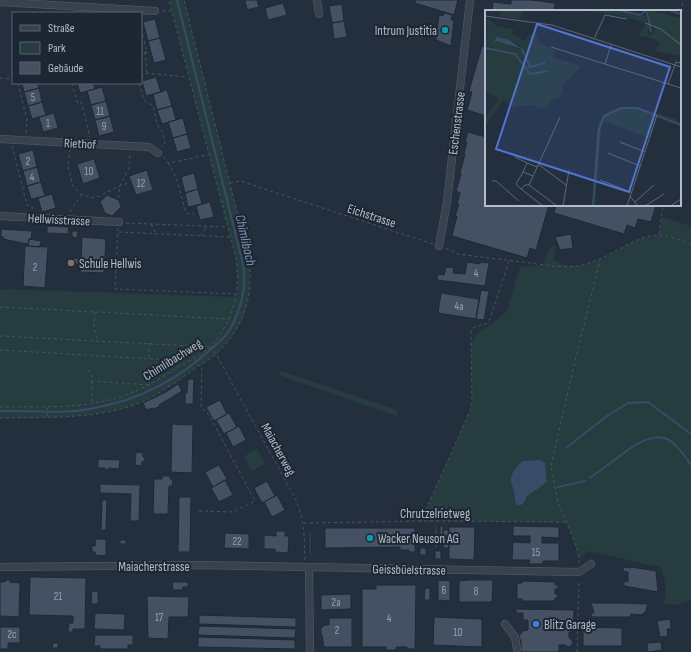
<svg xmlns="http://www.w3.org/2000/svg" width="691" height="652" viewBox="0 0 691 652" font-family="'Sofia Sans Condensed',sans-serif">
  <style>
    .green { fill: #263c3f; fill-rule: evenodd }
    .water { fill: #394c67 }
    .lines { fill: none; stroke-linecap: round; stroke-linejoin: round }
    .stream { stroke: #394c67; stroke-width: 2 }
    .building { fill: #455162; stroke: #1f2835 }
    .minor-casing { stroke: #565f6c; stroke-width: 8 }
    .path { stroke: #44595c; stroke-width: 1; stroke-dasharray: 3 3; stroke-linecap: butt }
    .minor { stroke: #38414e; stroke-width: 7 }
    .culture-dot { fill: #0f9aa8; stroke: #1d2633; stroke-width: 1.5 }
    .education-dot { fill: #8d6e63; stroke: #1d2633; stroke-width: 1.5 }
    .shop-dot { fill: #3f7fe0; stroke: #1d2633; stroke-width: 1.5 }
    .labels { text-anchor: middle; stroke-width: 4; stroke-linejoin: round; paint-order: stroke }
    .number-label { font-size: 11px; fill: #98a1af }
    .poi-label { font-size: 13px; fill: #b4bcc9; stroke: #1d2633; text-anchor: start }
    .street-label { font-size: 13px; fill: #b4bcc9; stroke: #1d2633 }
    .water-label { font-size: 14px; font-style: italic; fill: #7c92b1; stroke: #1d2633 }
    .inset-river { fill: none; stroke: #394c67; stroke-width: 2 }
    .inset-road { fill: none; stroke: #5e6776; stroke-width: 1 }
    .view { fill: #5274d3; fill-opacity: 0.15; stroke: #5274d3; stroke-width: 2 }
    .inset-edge { fill: none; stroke: #b4bcc9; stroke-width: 2 }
  </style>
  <rect width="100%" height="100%" fill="#242f3e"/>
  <path class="green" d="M169 0H184L244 239C254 284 253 320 217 353 211 359 204 362 197 367 180 380 163 392 143 401 100 420 46 417 0 418V289L237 297 238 280 236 258Z
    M662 217 691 226V600L677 605 664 604C667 588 666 581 660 566H653L589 551 579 559 573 538 566 522 421 521 470 411 472 403 471 344 477 334 493 323 507 311 520 267 543 265 546 254 552 245 556 247 553 260 571 267 585 265 600 260 637 240 659 235ZM540 460 546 482 526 497 515 502C515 481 502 481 522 461Z
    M281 371 397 410 398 414 396 416 279 375Z
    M257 448 265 464 252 471 243 457Z"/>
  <path class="water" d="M540 460 545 463 547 482 526 497 525 501 521 505H518L515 502C515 480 502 482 522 461Z"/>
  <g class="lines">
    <path class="stream" d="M0 411C31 410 64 415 94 408 139 400 179 379 212 348 217 344 223 339 227 334 238 317 246 293 244 273 244 266 242 259 240 252L177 0
      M566 448 607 416 628 403 648 402 691 434
      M590 478 632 447C663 427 673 439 691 465
      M558 487 585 481"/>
  </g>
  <path class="building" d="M245 0H257L259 7 247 10Z
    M416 0H458L454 15 415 3Z
    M511 0H531L555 3 554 11H492L493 2 511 4Z
    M283 3 287 15 268 20 265 8Z
    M342 4 344 21 332 23 329 6Z
    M444 13 452 15 451 20H454L451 46 436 40 439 15 443 16Z
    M155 19 160 38 148 41 143 22Z
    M344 21 347 37 334 39 332 23Z
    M160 38 166 60 154 63 148 41Z
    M482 46 486 47V116L467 110 472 92 469 91Z
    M156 77 161 92 146 96 142 81Z
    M22 83H37L39 88 24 92Z
    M77 83H93L95 89 80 93Z
    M102 87 106 101 91 105 87 91Z
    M39 88 42 102 28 106 24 92Z
    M167 90 172 106 157 110 153 94Z
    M106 101 110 116 95 120 91 105Z
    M42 102 46 115 32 119 28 106Z
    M172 106 176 120 162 124 157 110Z
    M54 113 58 128 43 132 39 117Z
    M110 116 114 132 99 136 95 120Z
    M183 118 187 134 173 138 168 122Z
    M468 132 486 137V205H549L536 250 530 248 527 258 452 236 457 216H455L459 204H457L460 193 456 191 461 174 460 173 465 154 464 153 467 142 465 141Z
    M187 134 191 148 177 152 173 138Z
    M33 150 37 167 23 171 18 154Z
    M94 159 100 178 83 184 77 164Z
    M37 167 41 182 27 186 23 171Z
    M147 170 153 190 136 195 129 176Z
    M194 173 198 189 185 193 181 177Z
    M41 182 45 196 31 199 27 186Z
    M198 189 202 204 188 207 185 193Z
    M52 194 56 208 42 212 38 198Z
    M107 195 119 200 121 207 112 216 105 213 100 202Z
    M210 202 214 217 200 220 196 206Z
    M556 205H656L651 222 638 219 635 228 627 225 624 234 554 213Z
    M47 226 69 227 68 234 47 233Z
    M1 229 32 231 31 239H29L28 244 3 239 4 237H1Z
    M72 231H78L77 238 72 237Z
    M571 234 573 248 560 250 555 237Z
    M82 237 106 239 104 273 80 272 81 264H73V258L81 259Z
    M29 239 41 241V244H40V247L28 246Z
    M25 246 48 247 45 288 23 286Z
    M467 262 480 264V262L489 263 485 286 437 280 438 274 444 275 446 267 454 268 453 273 465 274Z
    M481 290 489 291 484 320 476 319Z
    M441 293 479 299 476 319 438 313Z
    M188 379H194L193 404H185V393H187Z
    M178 384 182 391 159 405V407L153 409V408L146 410 143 403 166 392Z
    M220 400 227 414 214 421 206 407Z
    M229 413 237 427 224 434 216 420Z
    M172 424 193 425 192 473 171 472Z
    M239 426 246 440 233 447 226 433Z
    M136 452 143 453V457H145L144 462H142L141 466 135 465Z
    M98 459 120 460 119 469 108 468V470H105V468H98Z
    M219 465 227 479 213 487 205 472Z
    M163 476H170V479H173L172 486H169L168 514H153L154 479H162Z
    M225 480 233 495 219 502 211 488Z
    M267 481 275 496 262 503 254 488Z
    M100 484 140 485 139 521H130L131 494 100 493Z
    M277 495 285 510 272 517 264 502Z
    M179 497H191L190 552H178Z
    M102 500H107L106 530H101Z
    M435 526H437V549H435Z
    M440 526H443V546H440Z
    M513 526 559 527V538L542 537V543H559V561H543V564H529L530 560H512L513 542 530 543V536H513Z
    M449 527H475L474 560 449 559Z
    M325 528H415V552H409V550H400V547L325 548Z
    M443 530H449V548H443Z
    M276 531H285V536H289L288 553 275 552V549H264V535L276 536Z
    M309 531H311V555H309Z
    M225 533 249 534V549L224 548Z
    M96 539H106V556L95 555V552H92V546H95Z
    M120 540H126V544H120Z
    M420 548H426V555H420Z
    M435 551H441V559H435Z
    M623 567 631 568V567L656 571 658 592 624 586V581L628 582V572L623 571Z
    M30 577 86 578 85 629H73V632H68L69 623H73V616L29 615Z
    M6 580H10V582L20 583 19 617 0 616V582H5Z
    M438 580 450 581V601L438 600Z
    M469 580H493L492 602H459V581Z
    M522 581 555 582V585H558V589H555V594H558L557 598H555V601H522V599H517V583H522Z
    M172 582H188V587H183V590H173Z
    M376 585H416L415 649H407V647H396V650H386V647H362V589H376Z
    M425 588H430V600H424Z
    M92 591 98 592V604H91Z
    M351 594V609L321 610V595Z
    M147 596 189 597 188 617H169L168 639 148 638Z
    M591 603H621L648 604 645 613H643V615L631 614 630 617H591V613H594Z
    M516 609 574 610 573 632H569V637L573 642 571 646 568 647 565 645H559V652H521V641L519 636 523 631 528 630V620H523V613H516Z
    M95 613 125 614 124 630 94 629Z
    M199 615 296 618V627L199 624Z
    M434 617 482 619V647L433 645Z
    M329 618H352V647H324L322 635H321V627H323V625H329Z
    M670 619 671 629H667L668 636 660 637 657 621Z
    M199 626 296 629 295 638 198 635Z
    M0 627H20V643H8V649H0Z
    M583 627 622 628V646H583Z
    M95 635H133V645H128V649H100V646H94Z
    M198 637 295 640V649L198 647Z
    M661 642 662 650 648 652 647 643Z
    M53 643H58V648H52Z"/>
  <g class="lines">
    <defs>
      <path id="minor" d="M317 0 319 14
        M0 2 155 11
        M0 139 149 147 158 153
        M0 216 119 222
        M439 246 447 202 470 0
        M0 567 202 565 579 572 591 564
        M309 567 310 652
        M505 624 515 637 517 649"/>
    </defs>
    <use href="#minor" class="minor-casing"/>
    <path class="path" d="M162 11H171
      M141 29 147 52 141 53
      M680 30 683 0
      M145 52 147 73
      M141 77 147 73 187 77
      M0 78 13 79
      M18 83 27 120 26 133
      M72 83 77 102 81 101 90 137
      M139 83 144 100 153 106 157 124 163 133 165 144 163 147
      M12 146 27 205 32 206 33 211
      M70 149 68 167 73 186 81 194 92 198 100 196 117 187 128 183
      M163 157 168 163C182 161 194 157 208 155
      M168 163 176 177 186 213 194 214
      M230 183 240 181 433 244
      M118 198 120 186 129 168 130 153
      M222 203 232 195
      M70 212 81 195
      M126 223 227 227
      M151 224 156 234
      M118 228 115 289 236 294
      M119 232 230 237
      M659 234 663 205
      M201 236 206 227
      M446 248 457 254C482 257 506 260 530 263 546 265 561 268 576 266 605 263 633 235 658 235 669 235 681 241 691 244
      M0 307 229 319
      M95 312 94 326 97 340
      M0 336 210 347 216 354 295 498C305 520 304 536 305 560
      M0 350 187 361
      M149 358V343
      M88 370 92 375V381L149 385
      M92 381V404
      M0 407C33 406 68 409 100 402 128 397 152 384 175 369 185 363 204 354 211 346 233 322 241 290 236 258L169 0
      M47 407V417
      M0 418C46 417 101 420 144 401 163 392 180 379 197 367 204 362 211 359 217 353 237 335 250 308 250 281 251 274 249 267 249 260L184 0
      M199 511 233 512 255 501 209 415 201 407 202 364
      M421 521 470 411 472 403 471 332 474 327 486 324 490 319 509 261
      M304 523 421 521 565 522
      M579 563 578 552 573 538 558 502 551 466 577 353 600 260
      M577 652 579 580"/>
    <use href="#minor" class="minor"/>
  </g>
  <g class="culture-dot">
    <circle cx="445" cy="30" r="4"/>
    <circle cx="370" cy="538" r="4"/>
  </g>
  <circle class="education-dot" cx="71" cy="263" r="4"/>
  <circle class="shop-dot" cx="536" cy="624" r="4"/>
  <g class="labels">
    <g class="number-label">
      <text x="33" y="101">5</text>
      <text x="100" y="115">11</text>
      <text x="48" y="127">1</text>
      <text x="104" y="130">9</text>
      <text x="28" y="165">2</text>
      <text x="89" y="175">10</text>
      <text x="32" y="181">4</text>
      <text x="141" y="187">12</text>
      <text x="35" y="271">2</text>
      <text x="476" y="277">4</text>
      <text x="459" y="310">4a</text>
      <text x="237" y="545">22</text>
      <text x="536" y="556">15</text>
      <text x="444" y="594">6</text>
      <text x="476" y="595">8</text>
      <text x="58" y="600">21</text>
      <text x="336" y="606">2a</text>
      <text x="159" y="621">17</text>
      <text x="389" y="622">4</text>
      <text x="337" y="634">2</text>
      <text x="458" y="636">10</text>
      <text x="12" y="638">2c</text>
    </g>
    <g class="poi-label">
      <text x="437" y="35" text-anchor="end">Intrum Justitia</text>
      <text x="79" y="268">Schule Hellwis</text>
      <text x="378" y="543">Wacker Neuson AG</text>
      <text x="544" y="629">Blitz Garage</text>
    </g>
    <g class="street-label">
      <text transform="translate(456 123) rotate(-83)" y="5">Eschenstrasse</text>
      <text transform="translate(80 143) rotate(3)" y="5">Riethof</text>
      <text transform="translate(372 215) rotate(18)" y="5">Eichstrasse</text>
      <text transform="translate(59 219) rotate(3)" y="5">Hellwisstrasse</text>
      <text transform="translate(172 359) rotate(-32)" y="5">Chimlibachweg</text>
      <text transform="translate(279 449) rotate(61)" y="5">Maiacherweg</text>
      <text x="435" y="518">Chrutzelrietweg</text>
      <text x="154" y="571">Maiacherstrasse</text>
      <text transform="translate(409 569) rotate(1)" y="5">Geissbüelstrasse</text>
    </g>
    <g class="water-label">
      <text transform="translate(246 240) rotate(77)" y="5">Chimlibach</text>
    </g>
  </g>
  <g transform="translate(485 10)">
    <rect width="196" height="196" fill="#242f3e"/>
    <path d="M15 0H38L35 9 15 6ZM90 0H127L152 6 160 5 164 19 162 22 165 26 170 21 165 14 163 3 165 0 196 8V46L171 41 174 34 170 29 154 26 161 13 133 5ZM2 8 12 16 29 20 27 24 39 31 46 23 54 25 52 32 68 39V47L96 56 79 74 75 87 66 91 61 98 56 97 53 101 54 98 46 95 32 96 30 99 18 90 0 116V109L14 88 0 82ZM10 27 23 29 36 36 34 39 11 31 8 35ZM136 97H152L173 103 189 108 196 115 172 105 165 128 117 111 110 196H107L113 113 120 104Z" fill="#263c3f" fill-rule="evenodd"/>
    <path d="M11 27 23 29 37 39 11 31 7 35Z" fill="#394c67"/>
    <path class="inset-river" d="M132 0 155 5 162 0M184 0 196 4M162 2 166 22M0 38 30 44 45 64 63 61M37 39 45 57 60 53M108 196 114 119 119 106 136 98H152L196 115"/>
    <path class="inset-road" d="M0 6 67 15 196 57M160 13 176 19 196 35M109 29 120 5 142 9M66 37 196 78M120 54 126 35M183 74 191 52 196 53M135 132 160 142M123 143 155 156M30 147 42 153M53 154 81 175M38 162 31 174 36 179 40 175H44L72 196M48 166 38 162 42 153 52 157M115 170 146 182M7 171H11L34 191M44 175 75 107M36 179 58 196M145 186 153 196M150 192 169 175M78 196 84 160M142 196 172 105M160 196 179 184M185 196 196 189"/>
    <path class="view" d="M52 14 185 57 144 182 11 139Z"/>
    <rect width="196" height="196" class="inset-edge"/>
  </g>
  <rect x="12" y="12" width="130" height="72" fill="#1d2633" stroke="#59626f"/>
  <rect x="20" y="25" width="20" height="6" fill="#38414e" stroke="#59626f"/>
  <text x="48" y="32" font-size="12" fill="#b4bcc9">Straße</text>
  <rect x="20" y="42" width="20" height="12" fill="#263c3f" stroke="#59626f"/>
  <text x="48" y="52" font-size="12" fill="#b4bcc9">Park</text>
  <rect x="20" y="62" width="20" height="12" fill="#455162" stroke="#59626f"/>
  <text x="48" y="72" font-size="12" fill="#b4bcc9">Gebäude</text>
</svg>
